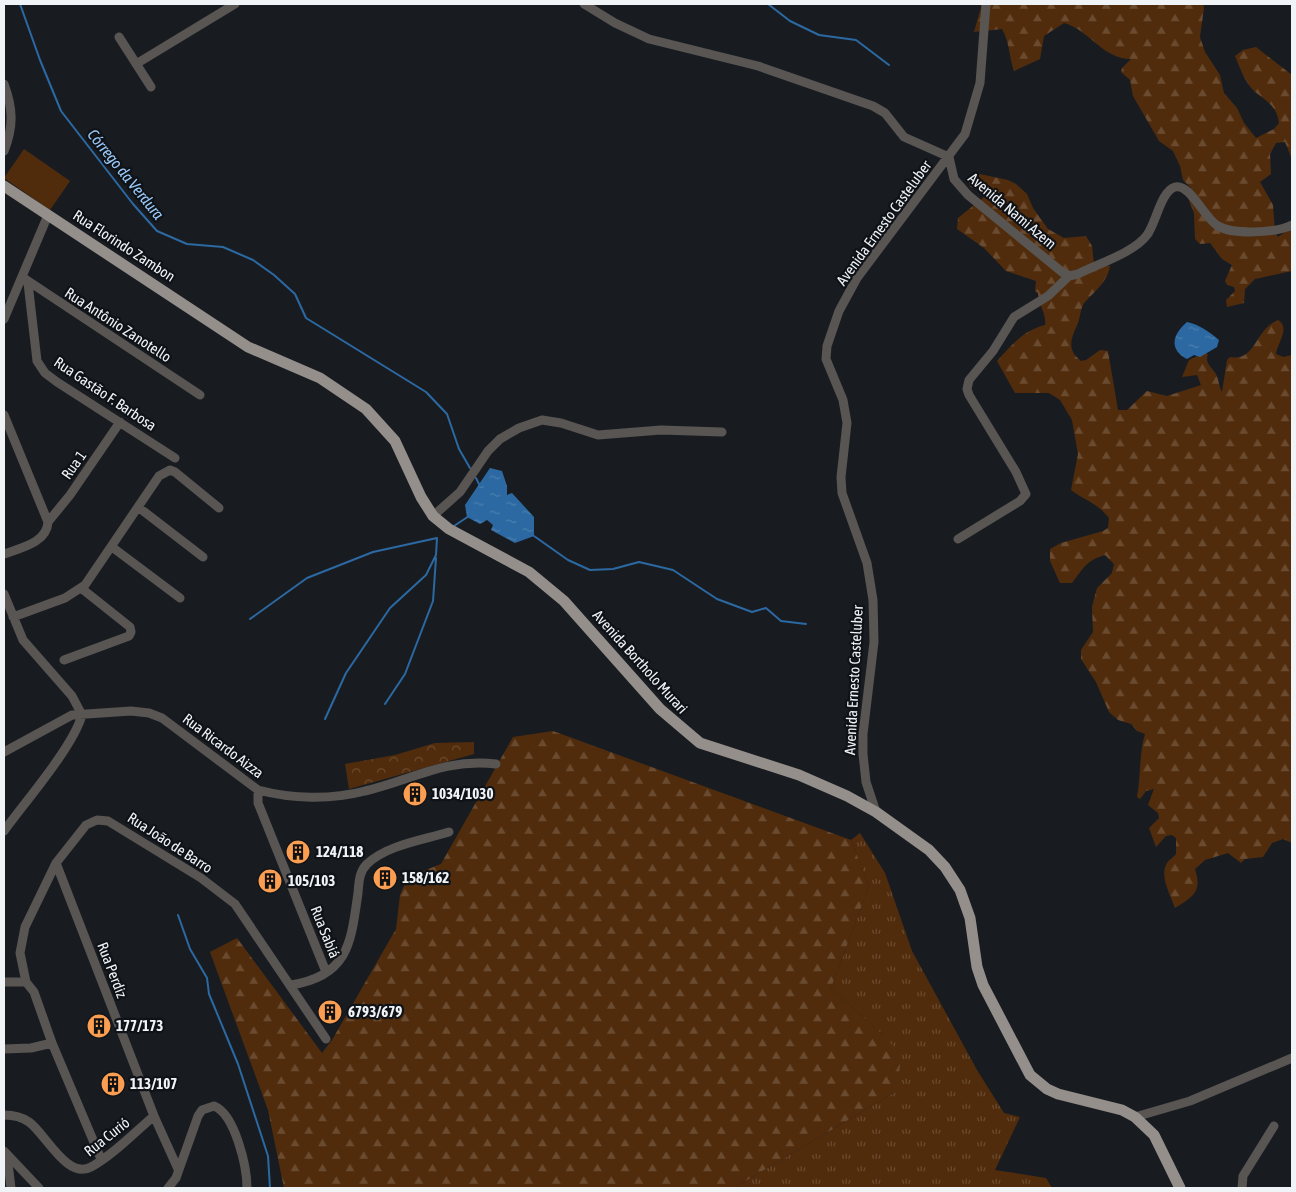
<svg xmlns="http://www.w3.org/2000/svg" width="1296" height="1192" viewBox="0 0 1296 1192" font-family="'Asap Condensed',sans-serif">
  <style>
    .grass { fill: url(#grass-tufts) }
    .forest { fill: url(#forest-firs) }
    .park { fill: url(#park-crowns) }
    .pitch { fill: #512c0c }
    .water { fill: url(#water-ripples) }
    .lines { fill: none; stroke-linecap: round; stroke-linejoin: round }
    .stream { stroke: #2c69a2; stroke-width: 2 }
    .minor { stroke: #585553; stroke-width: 9 }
    .major { stroke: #958f8b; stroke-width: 11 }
    .labels { text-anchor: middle; stroke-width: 4.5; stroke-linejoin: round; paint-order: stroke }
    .street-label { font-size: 15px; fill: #f1f4f7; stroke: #0f1318 }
    .poi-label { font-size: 15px; font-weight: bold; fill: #f1f4f7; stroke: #0f1318; text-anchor: start }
    .water-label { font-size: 16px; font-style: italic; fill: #9bcafa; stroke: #0f1318 }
  </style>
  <defs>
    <pattern id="grass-tufts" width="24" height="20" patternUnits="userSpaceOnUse" patternTransform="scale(1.25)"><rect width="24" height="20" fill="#512c0c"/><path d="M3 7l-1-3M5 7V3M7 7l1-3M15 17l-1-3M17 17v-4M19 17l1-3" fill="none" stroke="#6a4b30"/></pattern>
    <pattern id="forest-firs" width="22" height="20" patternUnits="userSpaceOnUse" patternTransform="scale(1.25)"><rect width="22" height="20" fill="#512c0c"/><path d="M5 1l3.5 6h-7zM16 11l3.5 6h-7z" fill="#6a4b30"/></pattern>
    <pattern id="park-crowns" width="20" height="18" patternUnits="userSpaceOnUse" patternTransform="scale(1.25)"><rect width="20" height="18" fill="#512c0c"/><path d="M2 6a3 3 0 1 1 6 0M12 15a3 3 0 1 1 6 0" fill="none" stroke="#6a4b30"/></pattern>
    <pattern id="water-ripples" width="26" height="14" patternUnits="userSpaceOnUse" patternTransform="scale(1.25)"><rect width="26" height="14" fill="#2c69a2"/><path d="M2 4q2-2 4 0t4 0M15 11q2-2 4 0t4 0" fill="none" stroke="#4b7fb0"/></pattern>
  </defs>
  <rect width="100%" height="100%" fill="#181c21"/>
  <path class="grass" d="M860 833 885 873 912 951 977 1070 1004 1113 1020 1117 995 1170 1046 1178 1052 1188H734L897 1091 883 1035 831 988 869 886 851 840Z"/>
  <path class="forest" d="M982 4H1203L1204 8 1200 37 1205 52 1220 75 1224 93 1237 108 1244 123 1256 138 1274 129 1279 123C1277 107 1267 101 1255 92 1245 83 1240 68 1235 56L1243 50 1256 47 1292 75V159L1285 142 1276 143 1270 154 1271 174 1260 182 1273 205 1275 232 1278 237 1292 227V271L1255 279 1245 289 1244 303 1227 307 1226 300 1235 291 1234 287 1227 285 1225 281 1232 265 1222 259 1210 243 1200 244 1195 239 1194 213 1188 198 1191 188 1183 180 1180 166 1173 151 1159 141 1133 96 1130 80 1121 72 1122 68 1131 59C1102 59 1090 30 1064 23L1044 36 1040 59 1014 71C1009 57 1010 43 1002 29L974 32Z
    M975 173 1008 180 1016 184 1027 194 1033 208 1048 229 1064 238 1086 236 1092 246 1094 264 1110 266C1108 281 1095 291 1086 301 1080 307 1081 315 1078 323 1072 337 1065 349 1081 361L1086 360 1100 350 1108 351 1118 410H1127L1147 391 1167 396 1201 385 1197 375 1182 377 1189 360 1204 353 1208 354C1204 365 1213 367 1217 376 1219 381 1219 387 1222 392L1227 360 1230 357C1256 362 1254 330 1278 320 1291 328 1277 343 1276 354L1283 357 1292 355V843L1283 839 1272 843 1263 857 1245 859 1241 863 1228 853 1205 860 1195 869C1202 892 1194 896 1175 908 1171 896 1160 878 1166 865 1167 861 1173 858 1176 854V838L1172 835 1166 836 1156 847 1149 828 1159 818 1158 813 1148 805 1154 789 1146 791 1140 799 1137 797C1141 776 1139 754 1145 734L1137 731 1131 724 1118 720 1109 712 1096 682 1081 659V650L1093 632 1092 607 1097 588 1112 573 1114 564 1105 555C1085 561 1084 568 1072 583H1060L1050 561V549L1061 543 1103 531 1108 528 1109 518C1095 501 1087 502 1071 490L1078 454 1072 420 1060 400 1049 393H1015L997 361C1012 345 1022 331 1045 325 1047 314 1038 305 1038 293L1035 291 1036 281 1006 271 984 248 957 229 958 218 984 197 982 191 970 187 969 182Z
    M553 731 851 840 869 886 831 988 883 1035 901 1055 897 1091 734 1188H284L268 1110 210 952 237 938 322 1053 332 1040 396 929 400 895 408 877 441 864 513 737Z"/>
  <path class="park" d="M474 742V754L349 789 345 764 395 755 435 743Z"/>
  <path class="pitch" d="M24 149 70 181 50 210 4 178Z"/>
  <path class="water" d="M1187 322C1200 325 1208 331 1219 340L1217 347 1200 357 1194 355 1187 359C1168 349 1173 334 1187 322Z
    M490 468 502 471 507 486V495L512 493 534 517V536L515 543 491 530 493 525 487 520 480 524 467 517 465 505Z"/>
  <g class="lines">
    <path class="stream" d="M20 4 40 60 61 111 133 204 157 231 187 244 223 247 253 260 274 275 295 294 306 318 426 392 447 414 459 449 470 468
      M768 4 790 21 819 35 856 40 889 65
      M476 478 480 486
      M454 526 469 516
      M534 536 568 560 590 570 613 569 639 562 673 570 717 599 752 612 766 608 781 621 806 624
      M250 619 307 578 373 552 437 538 436 555 426 575 390 608 346 673 325 719
      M385 704 405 674 433 601 436 558
      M178 915 190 949 207 978 209 994 238 1064 268 1156 270 1188"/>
    <path class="minor" d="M584 4 615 23 649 39 758 66 873 106 885 113 904 137 949 157 954 179 968 195 1062 272 1069 276 1078 274C1098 264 1135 252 1147 235 1156 223 1161 191 1175 187 1190 183 1204 218 1218 226 1233 235 1276 233 1292 225
      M119 37 151 87
      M136 64 235 4
      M4 84C13 108 14 126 4 151
      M22 277 200 395
      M28 283 37 361 45 373 57 382 175 458
      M4 319 48 215
      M4 415 48 522
      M138 507 203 557
      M433 516 460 492 488 451 500 439 519 428 542 420 561 423 598 435 661 430 722 432
      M48 522 70 495 120 422
      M958 539 1020 501 1026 494 1016 472 969 395 967 389 969 380 993 351 1014 317 1048 296 1069 276
      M112 547 180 598
      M4 554C20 548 47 543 48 522
      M4 594 23 640 72 696 82 715C73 747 25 802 4 831
      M13 617 65 598 85 585 159 476 170 470 175 472 219 508
      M64 660 129 636 131 632 130 627 81 588
      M4 752 72 715 131 711 149 713 162 718 258 790C292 799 331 800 365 791 412 780 445 758 496 764
      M258 790V803L326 972
      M876 812 866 782 863 754V734L874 642 873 600 867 563 842 493 841 477 847 423 843 400 826 359 827 346 839 311 857 278 965 134 980 83 986 4
      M56 863 154 1116 178 1169
      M4 982H26
      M291 985C349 976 351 942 358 893 359 882 359 872 367 864 387 845 423 840 449 832
      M4 1049 31 1048 52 1043
      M4 1115C13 1115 22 1117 29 1122 45 1133 67 1180 91 1167 112 1156 135 1132 154 1116
      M1135 1117 1190 1101 1292 1058
      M4 1151 39 1188
      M7 1155 11 1188
      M101 1159 52 1043 34 992 26 982 20 953 25 927 56 863 86 825 97 820 108 821 201 878 235 904 326 1039
      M168 1188 176 1178 198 1116 202 1110 214 1106C235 1114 247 1167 247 1188
      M1242 1188 1243 1176 1274 1126"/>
    <path class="major" d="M4 186 248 347 320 378 366 409 395 441 421 497 433 516 449 529 529 572 564 601 660 709 700 743 799 775 847 796 876 812 929 850 945 867 960 890 970 918 977 967 983 985 1030 1075 1047 1089 1058 1094 1122 1110 1135 1117 1154 1135 1180 1188"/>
  </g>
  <defs>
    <symbol id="building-disc" viewBox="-11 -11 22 22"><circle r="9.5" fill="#fb9e51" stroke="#0f1318"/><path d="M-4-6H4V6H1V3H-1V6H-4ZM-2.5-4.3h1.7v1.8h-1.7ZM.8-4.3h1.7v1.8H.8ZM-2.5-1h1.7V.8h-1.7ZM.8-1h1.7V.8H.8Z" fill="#111"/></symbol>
  </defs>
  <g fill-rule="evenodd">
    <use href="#building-disc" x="401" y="780" width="28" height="28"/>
    <use href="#building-disc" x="284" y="838" width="28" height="28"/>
    <use href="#building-disc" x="371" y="864" width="28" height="28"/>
    <use href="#building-disc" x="256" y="867" width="28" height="28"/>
    <use href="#building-disc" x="316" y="998" width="28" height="28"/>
    <use href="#building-disc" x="85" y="1012" width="28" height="28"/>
    <use href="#building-disc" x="99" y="1070" width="28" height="28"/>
  </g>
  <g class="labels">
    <g class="street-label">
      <text transform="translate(1012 211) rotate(40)" y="5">Avenida Nami Azem</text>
      <text transform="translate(884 223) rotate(-54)" y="5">Avenida Ernesto Casteluber</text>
      <text transform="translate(124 246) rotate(33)" y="5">Rua Florindo Zambon</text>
      <text transform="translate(118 325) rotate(33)" y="5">Rua Antônio Zanotello</text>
      <text transform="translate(105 394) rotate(34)" y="5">Rua Gastão F. Barbosa</text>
      <text transform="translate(74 465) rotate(-55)" y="5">Rua 1</text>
      <text transform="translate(640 662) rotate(48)" y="5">Avenida Bortholo Murari</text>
      <text transform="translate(854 680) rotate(-87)" y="5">Avenida Ernesto Casteluber</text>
      <text transform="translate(223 746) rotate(37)" y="5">Rua Ricardo Aizza</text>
      <text transform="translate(170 843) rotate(33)" y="5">Rua João de Barro</text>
      <text transform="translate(325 932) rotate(68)" y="5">Rua Sabiá</text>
      <text transform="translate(112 970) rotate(69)" y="5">Rua Perdiz</text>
      <text transform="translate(107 1137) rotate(-38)" y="5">Rua Curió</text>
    </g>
    <g class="poi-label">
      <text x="432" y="799">1034/1030</text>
      <text x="316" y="857">124/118</text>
      <text x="402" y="883">158/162</text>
      <text x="288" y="886">105/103</text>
      <text x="348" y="1017">6793/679</text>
      <text x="116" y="1031">177/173</text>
      <text x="130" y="1089">113/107</text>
    </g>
    <g class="water-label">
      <text transform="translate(126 174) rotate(51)" y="6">Córrego da Verdura</text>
    </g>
  </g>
  <rect width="1296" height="1192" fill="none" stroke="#f1f4f7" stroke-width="10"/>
</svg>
